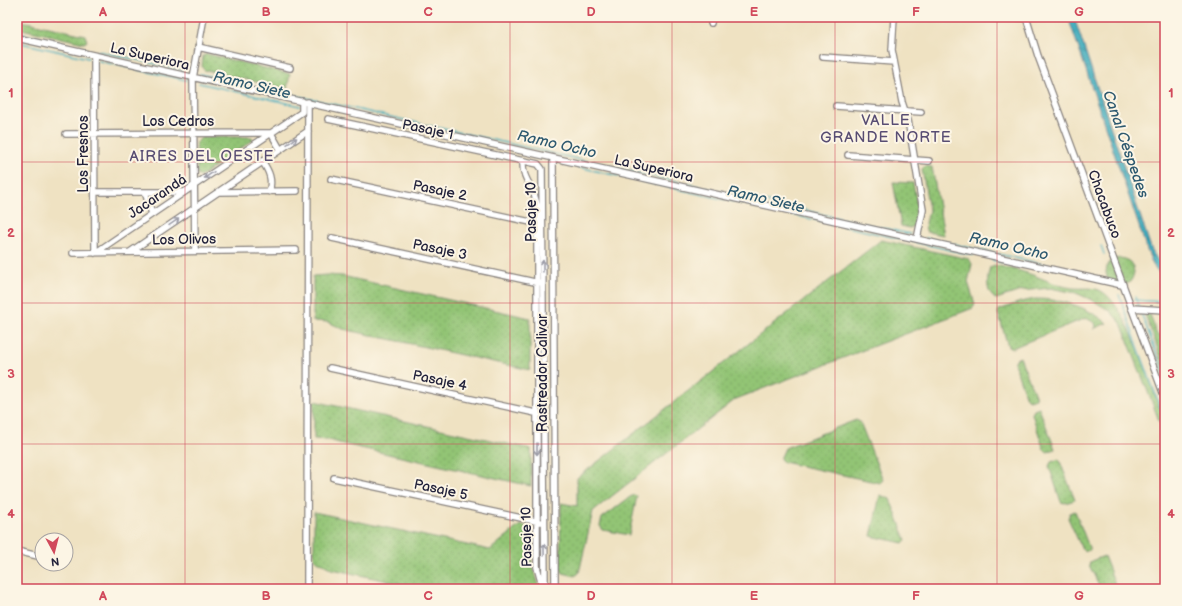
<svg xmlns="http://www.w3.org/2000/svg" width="1182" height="606" viewBox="0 0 1182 606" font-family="'Balsamiq Sans',sans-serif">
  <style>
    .park { fill: url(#park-dots); stroke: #5a7358 }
    .water { fill: url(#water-ripples); stroke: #30667c }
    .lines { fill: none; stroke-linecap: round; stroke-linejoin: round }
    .stream { stroke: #3dabbc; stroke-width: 1.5 }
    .minor-casing { stroke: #88827e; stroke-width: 8 }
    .minor { stroke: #fff; stroke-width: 5.5 }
    .oneway { stroke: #9c9ca7 }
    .grid { fill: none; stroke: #d1495b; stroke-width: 1; stroke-opacity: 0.55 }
    .labels { text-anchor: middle; stroke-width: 4; stroke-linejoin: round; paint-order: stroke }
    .street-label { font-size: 14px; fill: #22223b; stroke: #fcf5e5 }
    .water-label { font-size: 15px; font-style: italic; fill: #2d596f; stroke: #fcf5e5 }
    .neighbourhood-label { font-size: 15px; letter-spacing: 1px; fill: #584d73; stroke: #fcf5e5 }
    .neatline { fill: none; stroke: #d1495b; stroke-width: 1.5 }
    .grid-label { font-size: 13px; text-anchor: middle; font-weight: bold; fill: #d1495b }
  </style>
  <defs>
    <pattern id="park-dots" width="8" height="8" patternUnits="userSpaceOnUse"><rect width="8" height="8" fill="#92c475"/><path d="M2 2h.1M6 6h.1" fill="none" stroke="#7ea866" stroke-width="1.8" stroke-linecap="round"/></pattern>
    <pattern id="water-ripples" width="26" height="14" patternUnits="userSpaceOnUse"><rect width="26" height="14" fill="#3dabbc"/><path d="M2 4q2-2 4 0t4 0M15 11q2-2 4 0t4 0" fill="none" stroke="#338b9a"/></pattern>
  </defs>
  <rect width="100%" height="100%" fill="#fcf5e5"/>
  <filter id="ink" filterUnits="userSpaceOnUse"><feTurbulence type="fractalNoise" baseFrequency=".025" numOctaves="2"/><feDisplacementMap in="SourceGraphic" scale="8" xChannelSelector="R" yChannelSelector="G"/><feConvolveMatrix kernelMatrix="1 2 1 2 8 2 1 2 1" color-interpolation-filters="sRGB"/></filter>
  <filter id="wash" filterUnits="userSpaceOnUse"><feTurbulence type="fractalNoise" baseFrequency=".012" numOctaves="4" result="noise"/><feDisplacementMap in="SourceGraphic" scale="16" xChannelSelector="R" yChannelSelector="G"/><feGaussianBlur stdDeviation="0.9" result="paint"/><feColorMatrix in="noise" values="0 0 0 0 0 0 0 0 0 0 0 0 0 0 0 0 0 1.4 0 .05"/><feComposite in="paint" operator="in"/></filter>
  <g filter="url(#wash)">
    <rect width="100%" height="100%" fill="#efe2c2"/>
    <path class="park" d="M17 20 85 35 87 41 84 43 17 28Z
      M207 54 290 74 287 89 204 70 202 67 203 56Z
      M202 137H252L253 140 200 177 197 174 196 143Z
      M925 166 932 167 944 235 927 232 925 228 929 210 922 169Z
      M893 182 913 183 918 210 914 226 910 228 901 226Z
      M881 240 969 259 972 264 968 282 975 304 973 308 736 399 593 511 579 573 575 576 563 573 560 569 561 503 577 506V478Z
      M1106 272a14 14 0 1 1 28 0a14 14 0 1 1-28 0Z
      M995 265C1005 268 1017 269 1027 273 1043 278 1056 286 1073 288 1083 289 1094 286 1103 292 1130 311 1153 391 1165 423V436L1121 323 1110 311 1094 301 1076 293 1050 288 1021 291 996 299C985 293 987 278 990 267Z
      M327 275 342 276 530 318V370L343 329 328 322 313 321V276Z
      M1035 299C1062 299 1086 306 1107 323L1093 329 1096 326 1095 323 1086 318 1012 348 1008 346 998 313 999 310 1020 302Z
      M1145 314H1150L1157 335H1162L1165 346V368Z
      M1020 357 1036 398 1030 400 1026 398 1014 363 1016 359Z
      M314 401 531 449V486L343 444 329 440 314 439Z
      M1039 408 1055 449 1048 452 1044 450 1032 414 1034 410Z
      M856 420 860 422 883 480 880 483 783 462 780 459 785 448Z
      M1059 459 1075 500 1065 503 1061 502 1049 466 1051 462Z
      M634 495 637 496 629 535 603 530 600 526 602 518 630 497Z
      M880 495 890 499 906 540 903 543 871 536Z
      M1075 511 1090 550 1086 551 1082 549 1068 518 1070 513Z
      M314 512 490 550 520 525 531 528V560L540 589H425L332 569 314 559Z
      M1104 556 1117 589H1101L1089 565 1091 561Z"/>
    <path class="water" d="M1068 17H1074L1152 251 1165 272V280L1153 265 1147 250Z"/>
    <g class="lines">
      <path class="stream" d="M17 33 86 49
        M17 42 88 58
        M98 51 183 70
        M99 61 186 80
        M200 74 910 234
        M199 83 300 106
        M556 162 973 255
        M926 238 1087 274
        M1101 246 1104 254
        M992 260 1024 267
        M1119 295 1165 420
        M1135 297 1139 307
        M1134 300 1165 302
        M1140 310 1165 376"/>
    </g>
  </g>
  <g filter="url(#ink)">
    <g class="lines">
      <defs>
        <path id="minor" d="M294 17 298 18
          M894 17 892 50 902 102 908 120 923 210 917 239
          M1014 17 1026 18
          M1026 17 1038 56 1165 398
          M711 23 712 17
          M17 38 1122 285
          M198 47 290 68
          M94 56 95 253
          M823 57 894 62
          M836 106 921 112
          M328 119 538 164 542 169 545 589
          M66 134 271 133 280 149
          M848 155 929 161
          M553 158 555 589
          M262 161C269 171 273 180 269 192
          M523 162C522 181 535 186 537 206V567L543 589
          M331 179 540 224
          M95 192H184
          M145 192 152 214
          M219 192 297 191
          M332 238 539 283
          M195 251 193 78 204 17
          M130 252 308 131
          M73 253 296 250
          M95 253 302 112V101
          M1131 308 1165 310
          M330 368 540 414
          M334 478 540 522
          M17 551 42 557
          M307 589 308 102"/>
      </defs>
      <use href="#minor" class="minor-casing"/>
      <use href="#minor" class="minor"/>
    </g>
    <defs><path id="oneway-shaft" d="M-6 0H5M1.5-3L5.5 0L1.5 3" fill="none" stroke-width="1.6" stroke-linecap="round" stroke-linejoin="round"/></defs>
    <g class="oneway">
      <use href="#oneway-shaft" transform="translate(292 141) rotate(-34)"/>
      <use href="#oneway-shaft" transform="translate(209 175) rotate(146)"/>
      <use href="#oneway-shaft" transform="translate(174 222) rotate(-34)"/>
      <use href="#oneway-shaft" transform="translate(543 266) rotate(-90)"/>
      <use href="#oneway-shaft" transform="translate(537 449) rotate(90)"/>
      <use href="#oneway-shaft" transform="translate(544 550) rotate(-91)"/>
    </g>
  </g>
  <path class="grid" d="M185 17V589M347 17V589M510 17V589M672 17V589M835 17V589M997 17V589M17 162H1165M17 303H1165M17 444H1165"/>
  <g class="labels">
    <g class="street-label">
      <text transform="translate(150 56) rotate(13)" y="5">La Superiora</text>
      <text x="178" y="126">Los Cedros</text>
      <text transform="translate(428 129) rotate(12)" y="5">Pasaje 1</text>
      <text transform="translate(83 154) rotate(-90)" y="5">Los Fresnos</text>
      <text transform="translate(654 168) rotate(13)" y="5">La Superiora</text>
      <text transform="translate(440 190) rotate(12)" y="5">Pasaje 2</text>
      <text transform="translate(157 196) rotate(-34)" y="5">Jacarandá</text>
      <text transform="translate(1105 204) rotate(70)" y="5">Chacabuco</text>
      <text transform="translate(531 212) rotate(-90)" y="5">Pasaje 10</text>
      <text transform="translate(184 239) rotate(-1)" y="5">Los Olivos</text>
      <text transform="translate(440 249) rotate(12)" y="5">Pasaje 3</text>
      <text transform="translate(542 373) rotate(-90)" y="5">Rastreador Calivar</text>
      <text transform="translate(440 380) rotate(12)" y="5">Pasaje 4</text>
      <text transform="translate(441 489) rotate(12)" y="5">Pasaje 5</text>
      <text transform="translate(526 537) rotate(-91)" y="5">Pasaje 10</text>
    </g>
    <g class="water-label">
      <text transform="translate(252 85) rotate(13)" y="5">Ramo Siete</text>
      <text transform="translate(557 144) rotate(13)" y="5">Ramo Ocho</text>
      <text transform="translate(1126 144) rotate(71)" y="5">Canal Céspedes</text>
      <text transform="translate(766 199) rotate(13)" y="5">Ramo Siete</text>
      <text transform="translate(1009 246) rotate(13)" y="5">Ramo Ocho</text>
    </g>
    <g class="neighbourhood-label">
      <text x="886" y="125">VALLE<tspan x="886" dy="17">GRANDE NORTE</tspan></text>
      <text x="202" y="161">AIRES DEL OESTE</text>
    </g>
  </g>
  <rect width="1182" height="606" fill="none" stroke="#fcf5e5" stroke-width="44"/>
  <g transform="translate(54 552) rotate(173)"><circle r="19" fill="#fcf5e5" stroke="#a5a1a1"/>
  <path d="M0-3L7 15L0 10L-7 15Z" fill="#d1495b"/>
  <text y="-6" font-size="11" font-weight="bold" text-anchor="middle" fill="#22223b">N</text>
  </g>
  <rect x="22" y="22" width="1138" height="562" class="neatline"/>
  <g class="grid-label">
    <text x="103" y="16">A</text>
    <text x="266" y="16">B</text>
    <text x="428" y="16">C</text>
    <text x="591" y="16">D</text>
    <text x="754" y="16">E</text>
    <text x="916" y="16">F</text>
    <text x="1079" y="16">G</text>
    <text x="11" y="97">1</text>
    <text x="1171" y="97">1</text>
    <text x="11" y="237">2</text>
    <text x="1171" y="237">2</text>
    <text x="11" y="378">3</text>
    <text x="1171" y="378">3</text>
    <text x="11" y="518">4</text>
    <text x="1171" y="518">4</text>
    <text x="103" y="600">A</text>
    <text x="266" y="600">B</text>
    <text x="428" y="600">C</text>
    <text x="591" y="600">D</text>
    <text x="754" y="600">E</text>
    <text x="916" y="600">F</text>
    <text x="1079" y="600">G</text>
  </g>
</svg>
